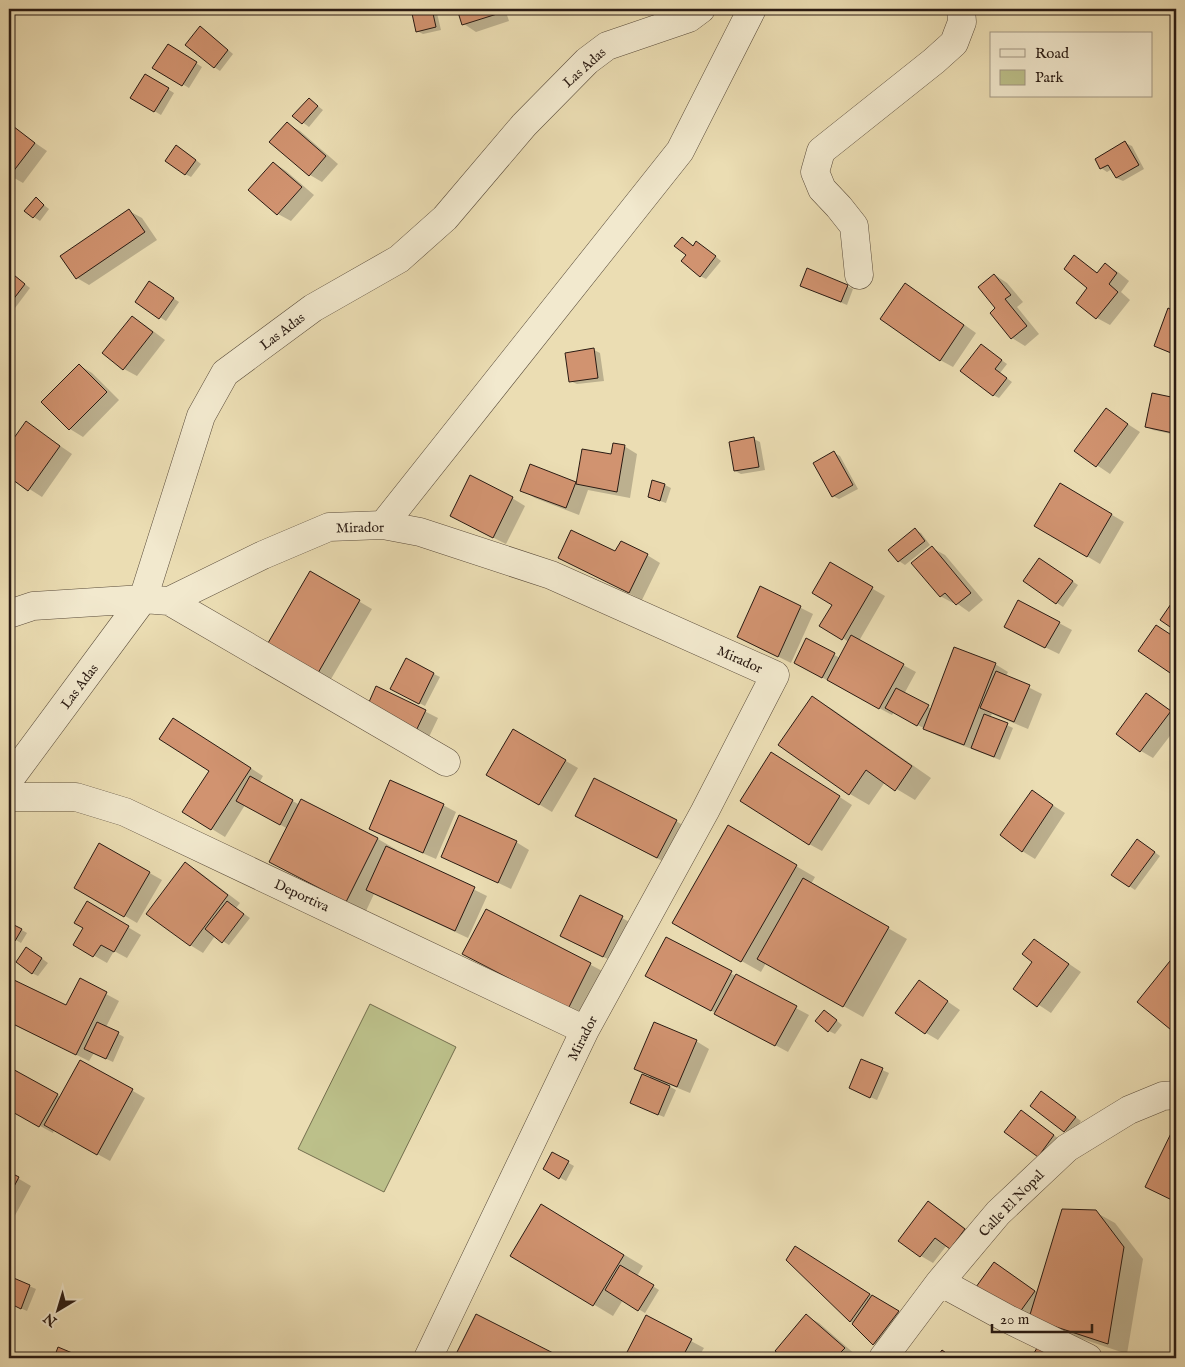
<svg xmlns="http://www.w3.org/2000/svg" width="1185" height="1367" viewBox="0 0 1185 1367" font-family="'IM FELL English',serif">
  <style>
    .green { fill: #bcc08a; stroke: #736e4e }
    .shadow { fill: #0003 }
    .building { fill: #d19370; stroke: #2a1b13 }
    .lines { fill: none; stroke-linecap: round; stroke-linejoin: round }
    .street-casing { stroke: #5a4c3b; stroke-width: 29 }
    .street { stroke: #f2e9ce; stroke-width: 28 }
    .labels { text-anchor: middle; stroke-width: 4; stroke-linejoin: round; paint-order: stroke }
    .street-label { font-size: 14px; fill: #2a1b13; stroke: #f2e9ce }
  </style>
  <rect width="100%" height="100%" fill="#ebddb3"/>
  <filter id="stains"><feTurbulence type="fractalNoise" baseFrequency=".004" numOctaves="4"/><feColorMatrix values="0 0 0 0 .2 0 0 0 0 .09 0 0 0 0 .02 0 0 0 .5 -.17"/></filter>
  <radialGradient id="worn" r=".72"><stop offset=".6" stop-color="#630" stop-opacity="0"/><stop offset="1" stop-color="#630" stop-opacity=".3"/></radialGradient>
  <path class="green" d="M370 1004 456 1047 384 1192 298 1149Z"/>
  <path class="shadow" d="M412 9H436L441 30 423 34 417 31Z
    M463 9H518L510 12 505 9 509 21 476 32 464 24 459 10Z
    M206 31 233 54 220 71 214 67Z
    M168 45 202 67 189 88 154 67Z
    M145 75 174 93 161 115 132 98Z
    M309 99 323 110 309 127 294 116Z
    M287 124 300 131 338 164 322 182 310 175Z
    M9 125 47 151 23 183 9 175Z
    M1125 143 1132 146 1144 169 1123 181 1116 178 1112 169 1107 172 1101 168 1096 159Z
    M183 150 201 164 191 177 185 174Z
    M274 163 286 171 314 195 291 221 278 214Z
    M36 199 49 209 40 221 34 217Z
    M129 211 142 218 157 240 89 285 77 278Z
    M683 238 694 246H703L721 261 706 279 700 276 687 255Z
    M1075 257 1098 273 1106 265 1118 272 1129 281 1121 292 1130 300 1110 325 1097 318 1089 288Z
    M9 272 30 288 9 316Z
    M995 275 1007 283 1023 302 1017 307 1039 334 1025 346 1012 338 991 313 997 308Z
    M155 286 179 302 166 321 136 302Z
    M847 286 853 289 847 305 808 289Z
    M918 292 976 333 953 367 940 360Z
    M1169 310 1176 313V356L1155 345Z
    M132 317 145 325 165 340 137 376 124 369 104 353Z
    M982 346 1007 364 1000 373 1012 382 999 398 993 395Z
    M594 350 600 353 604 381 577 384 570 381Z
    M79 365 92 373 119 400 83 437 70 429Z
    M1153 394 1176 399V435L1153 430 1147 427Z
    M1106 410 1140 432 1110 474 1076 451Z
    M27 423 72 454 42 497 9 476V447Z
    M754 439 760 442 765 470 741 474 735 471Z
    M624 446 637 454 630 498 588 490 579 515 535 498 522 490 575 483 578 484Z
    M834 453 840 456 858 489 839 499 833 496Z
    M1060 484 1124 522 1100 564 1036 526Z
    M665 485 671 488 666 503 649 497Z
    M512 498 525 506 506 544 464 523Z
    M915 530 921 533 930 545 905 565 899 561Z
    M932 548 945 555 983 600 969 612 955 602 953 603 940 596Z
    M616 553 647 555 660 563 642 600 559 558Z
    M1045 563 1078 585 1063 607 1024 581Z
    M830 564 885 596 859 641 916 672 904 694 932 709 995 664 1008 672 1006 676 1042 694 1028 729 992 714 990 717 1013 728 1000 760 938 736 894 712 892 715 795 663 807 640 840 658 849 642 821 625 833 604Z
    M310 573 372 609 331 679 269 643Z
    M761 588 813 614 791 663 738 637Z
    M1059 623 1072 630 1059 654 1018 634Z
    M406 660 440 677 425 706 398 692Z
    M377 687 438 718 428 739 380 716Z
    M1147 694 1176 714V728L1153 758 1141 751Z
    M813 698 832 709 931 778 915 800 885 782 869 805 850 794 780 745Z
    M186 727 263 776 259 783 300 805 302 801 378 839 397 850 396 851 487 896 468 938 374 894 366 911 271 862 288 829 245 805 225 837 184 812 211 771Z
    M514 731 578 768 552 812 488 774Z
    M1176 735V744L1172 741Z
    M784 761 852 805 822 851 809 844Z
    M1032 792 1065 813 1035 859 1022 851Z
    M443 805 456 812 436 859 383 836 370 829Z
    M676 821 689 829 670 865 589 823Z
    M728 827 815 877 811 884 907 939 863 1017 766 963 761 972 674 923Z
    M516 842 529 850 511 889 442 856Z
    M1143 844 1160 856 1135 890 1129 886Z
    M100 845 162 880 137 923 76 887Z
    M186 864 198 871 240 903 236 908 250 918 229 945 215 936 203 953 190 945Z
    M88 903 141 935 127 958 114 951 107 963 74 944 84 927Z
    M486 910 610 975 587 1019 464 954Z
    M622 918 635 925 616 963 574 943Z
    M13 925 27 933 21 943 9 936V932Z
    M666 939 809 1015 788 1052 660 983Z
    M1034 940 1081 972 1051 1013 1015 989 1034 962Z
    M33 952 48 963 38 976 32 973Z
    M1174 958 1176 959V1032L1139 1002Z
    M80 980 119 1001 106 1027 124 1037 113 1062 94 1053 89 1061 9 1022V993L15 982 66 1007Z
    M919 982 960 1010 938 1040 926 1033Z
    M830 1015 842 1025 835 1034 829 1031Z
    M696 1041 709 1049 690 1093 668 1084 667 1085 676 1090 664 1117 637 1106 650 1076 636 1068Z
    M81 1061 145 1098 110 1161 54 1130 53 1133 9 1109V1068L61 1097Z
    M862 1061 889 1073 877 1100 856 1091Z
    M1042 1092 1081 1121 1071 1135 1032 1106Z
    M1021 1111 1059 1139 1044 1159 1006 1132Z
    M1176 1126V1202L1147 1187Z
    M553 1154 574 1166 566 1181 544 1169Z
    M9 1173 31 1186 13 1219 9 1216Z
    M928 1203 941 1210 977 1237 963 1255 947 1245 933 1263 921 1256Z
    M1095 1212 1115 1223 1143 1259 1127 1354 1050 1328 1018 1315 1007 1271 1038 1293Z
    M560 1216 643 1266 637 1276 659 1290 645 1313 623 1300 613 1316 511 1255Z
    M808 1255 904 1315 880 1347 874 1344 850 1321Z
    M9 1277 36 1289 27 1311 9 1303Z
    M477 1316 560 1358H462L457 1355Z
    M806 1316 819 1323 857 1356 855 1358H786L777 1351Z
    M646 1317 704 1348 698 1358H625Z
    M586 1354 593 1358H584Z
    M708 1355 714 1358H706Z"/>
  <path class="building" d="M411 9H432L436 27 416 32Z
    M457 9H495L497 14 462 25Z
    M200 26 228 50 214 68 185 45Z
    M168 44 197 62 182 86 152 68Z
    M145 74 169 88 154 112 130 98Z
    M309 98 318 106 302 124 292 116Z
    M287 122 326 156 309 176 269 142Z
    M9 123 35 143 9 177Z
    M1125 141 1139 165 1116 178 1108 165 1100 169 1095 159Z
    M176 145 196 160 185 175 165 161Z
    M273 162 302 187 277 215 248 190Z
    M36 197 44 205 33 218 24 211Z
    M129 209 145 232 76 279 60 256Z
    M682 237 693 246 696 241 716 256 700 277 681 261 686 255 674 246Z
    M1074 255 1097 273 1105 263 1117 273 1109 284 1118 292 1096 319 1076 303 1087 288 1064 269Z
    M807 268 848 285 841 302 800 286Z
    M9 271 25 284 9 305Z
    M994 274 1011 295 1005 299 1027 326 1011 339 990 313 995 308 978 287Z
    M149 281 174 298 159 319 135 302Z
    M905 283 964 325 940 361 880 319Z
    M1168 308 1176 312V355L1154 346Z
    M132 316 153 332 123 370 102 353Z
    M981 344 1002 360 995 369 1007 378 993 396 960 371Z
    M594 348 598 378 569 382 565 353Z
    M79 364 107 392 69 430 41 402Z
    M1152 393 1176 398V417L1173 433 1145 427Z
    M1106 408 1128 424 1096 467 1074 451Z
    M26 421 60 446 28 491 9 477V445Z
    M754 437 759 467 734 471 729 442Z
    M613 443 625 445 617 492 576 484 582 449 611 454Z
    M834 451 853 485 832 497 813 463Z
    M530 464 576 482 566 508 520 491Z
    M470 475 513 497 493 538 450 516Z
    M652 480 665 484 660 501 648 497Z
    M1060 483 1112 514 1087 557 1034 526Z
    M915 528 925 541 898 562 888 550Z
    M571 530 615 551 621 541 648 554 629 593 558 558Z
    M932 546 971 593 956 605 945 593 940 597 911 563Z
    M1039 558 1073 581 1056 604 1023 581Z
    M830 562 873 587 842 640 819 626 832 605 812 593Z
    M310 571 360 600 318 673 268 643Z
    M760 586 801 606 778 657 737 637Z
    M1018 600 1060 622 1045 648 1004 627Z
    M1173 601 1176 603V631L1160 620Z
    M1156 625 1176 638V677L1138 651Z
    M851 635 904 664 879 709 827 680Z
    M806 638 835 653 822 678 794 663Z
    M954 647 996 663 964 745 923 729Z
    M406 658 434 673 419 704 390 689Z
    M996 671 1030 685 1014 722 980 708Z
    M376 686 426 710 415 733 366 709Z
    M896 688 929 705 917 726 885 708Z
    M1146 693 1171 711 1140 752 1116 734Z
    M812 696 912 766 895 791 866 770 849 795 778 745Z
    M984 714 1008 723 994 757 971 748Z
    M173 718 251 768 211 830 182 812 209 771 159 739Z
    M513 729 566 760 539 805 486 775Z
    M771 752 840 796 809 845 740 801Z
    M250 776 293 800 280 825 236 801Z
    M594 778 677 820 657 858 575 816Z
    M390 780 444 804 423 853 369 829Z
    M1032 790 1053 805 1022 852 1000 835Z
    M301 799 378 838 346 902 269 862Z
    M459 815 517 841 498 883 441 857Z
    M728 825 797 865 741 962 672 923Z
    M1137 839 1155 852 1129 887 1111 875Z
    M99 843 150 872 124 917 74 888Z
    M386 846 475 887 455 931 366 890Z
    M185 862 228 895 190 946 146 914Z
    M803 878 889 927 843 1007 757 959Z
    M580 895 623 916 603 957 560 936Z
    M87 901 129 926 114 952 101 945 93 957 73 945 83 928 74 923Z
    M227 901 244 914 222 943 205 929Z
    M486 909 591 963 568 1009 462 954Z
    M12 924 22 929 15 941 9 938V930Z
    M666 937 732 971 711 1011 645 976Z
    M1034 939 1069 964 1037 1007 1013 989 1032 962 1022 954Z
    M26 947 42 958 32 974 16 962Z
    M1174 956 1176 958V1034L1137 1002Z
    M736 974 797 1006 775 1046 714 1014Z
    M80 978 107 992 76 1055 9 1022V991L14 980 66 1005Z
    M919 980 948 1001 925 1034 895 1013Z
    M824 1010 837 1020 828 1032 815 1021Z
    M97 1022 119 1032 106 1059 84 1049Z
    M654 1022 697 1040 677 1087 634 1069Z
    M861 1059 883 1068 870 1098 849 1088Z
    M80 1060 133 1089 97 1155 44 1125Z
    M9 1067 58 1094 39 1127 9 1110Z
    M642 1074 670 1086 658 1115 630 1103Z
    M1041 1091 1076 1117 1064 1132 1030 1106Z
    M1021 1110 1054 1135 1038 1157 1004 1132Z
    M1176 1123V1202L1145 1187Z
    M552 1152 569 1161 559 1179 543 1169Z
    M9 1172 19 1177 9 1196Z
    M928 1201 965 1229 950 1249 935 1238 920 1257 898 1241Z
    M541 1204 624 1255 593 1306 510 1256Z
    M1062 1209 1096 1210 1124 1247 1108 1344 1029 1318Z
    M795 1246 870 1294 850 1322 786 1260Z
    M994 1262 1035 1291 1017 1316 976 1287Z
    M620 1265 654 1285 638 1311 605 1290Z
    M9 1276 30 1285 21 1309 9 1303Z
    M872 1295 899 1311 873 1345 852 1324Z
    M476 1314 563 1358H460L455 1356Z
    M806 1314 845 1348 835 1358H784L775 1351Z
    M646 1315 692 1339 682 1358H624Z
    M1040 1343 1063 1358H1031Z
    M58 1347 77 1355 75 1358H54Z
    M942 1350 953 1358H936Z"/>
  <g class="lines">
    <defs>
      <path id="street" d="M859 275 854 226 839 207 822 189 815 172 821 151 934 61 954 43 962 22 961 9
        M383 525 680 151 752 9
        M169 601 446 762
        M9 614 33 606 143 599 169 601 263 555 329 527 383 525 420 532 551 575 775 675 705 811 585 1030 428 1358
        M9 780 143 599 201 416 225 373 313 308 399 259 445 218 524 125 587 61 607 46 689 18 701 9
        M9 797H76L125 812 585 1030
        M940 1282 1008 1319 1088 1358
        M883 1358 940 1282 998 1213 1067 1148 1129 1110 1163 1096 1176 1095"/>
    </defs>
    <use href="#street" class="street-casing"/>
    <use href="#street" class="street"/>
  </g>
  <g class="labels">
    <g class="street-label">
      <text transform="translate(584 67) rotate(-42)" y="5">Las Adas</text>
      <text transform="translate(282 331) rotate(-37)" y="5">Las Adas</text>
      <text transform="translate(360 527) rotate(-1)" y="5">Mirador</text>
      <text transform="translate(740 659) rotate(24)" y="5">Mirador</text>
      <text transform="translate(79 686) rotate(-53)" y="5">Las Adas</text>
      <text transform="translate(302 895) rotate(25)" y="5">Deportiva</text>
      <text transform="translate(582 1038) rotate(-63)" y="5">Mirador</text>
      <text transform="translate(1011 1203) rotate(-46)" y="5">Calle El Nopal</text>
    </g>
  </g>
  <rect width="1185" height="1367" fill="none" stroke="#ebddb3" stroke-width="30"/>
  <rect x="10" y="10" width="1165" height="1347" fill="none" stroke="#2a1b13" stroke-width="2.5"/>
  <rect x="15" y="15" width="1155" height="1337" fill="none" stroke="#2a1b13"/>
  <rect x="990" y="32" width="162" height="65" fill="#f2e9ce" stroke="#a29783"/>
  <rect x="1000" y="49" width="25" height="8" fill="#f2e9ce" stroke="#a29783"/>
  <text x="1035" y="58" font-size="15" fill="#2a1b13">Road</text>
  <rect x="1000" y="70" width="25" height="15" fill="#bcc08a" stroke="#a29783"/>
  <text x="1035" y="82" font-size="15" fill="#2a1b13">Park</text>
  <g transform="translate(58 1310) rotate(218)" stroke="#f2e9ce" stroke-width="4" paint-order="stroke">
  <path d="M0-4L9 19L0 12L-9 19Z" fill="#2a1b13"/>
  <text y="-8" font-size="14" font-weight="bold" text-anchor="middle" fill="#2a1b13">N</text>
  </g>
  <path d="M992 1324v8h100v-8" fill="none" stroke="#2a1b13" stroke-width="2.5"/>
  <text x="1000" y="1324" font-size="15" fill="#2a1b13" stroke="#f2e9ce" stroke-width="4" paint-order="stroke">20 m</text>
  <rect width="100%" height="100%" filter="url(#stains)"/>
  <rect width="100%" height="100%" fill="url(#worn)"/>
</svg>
